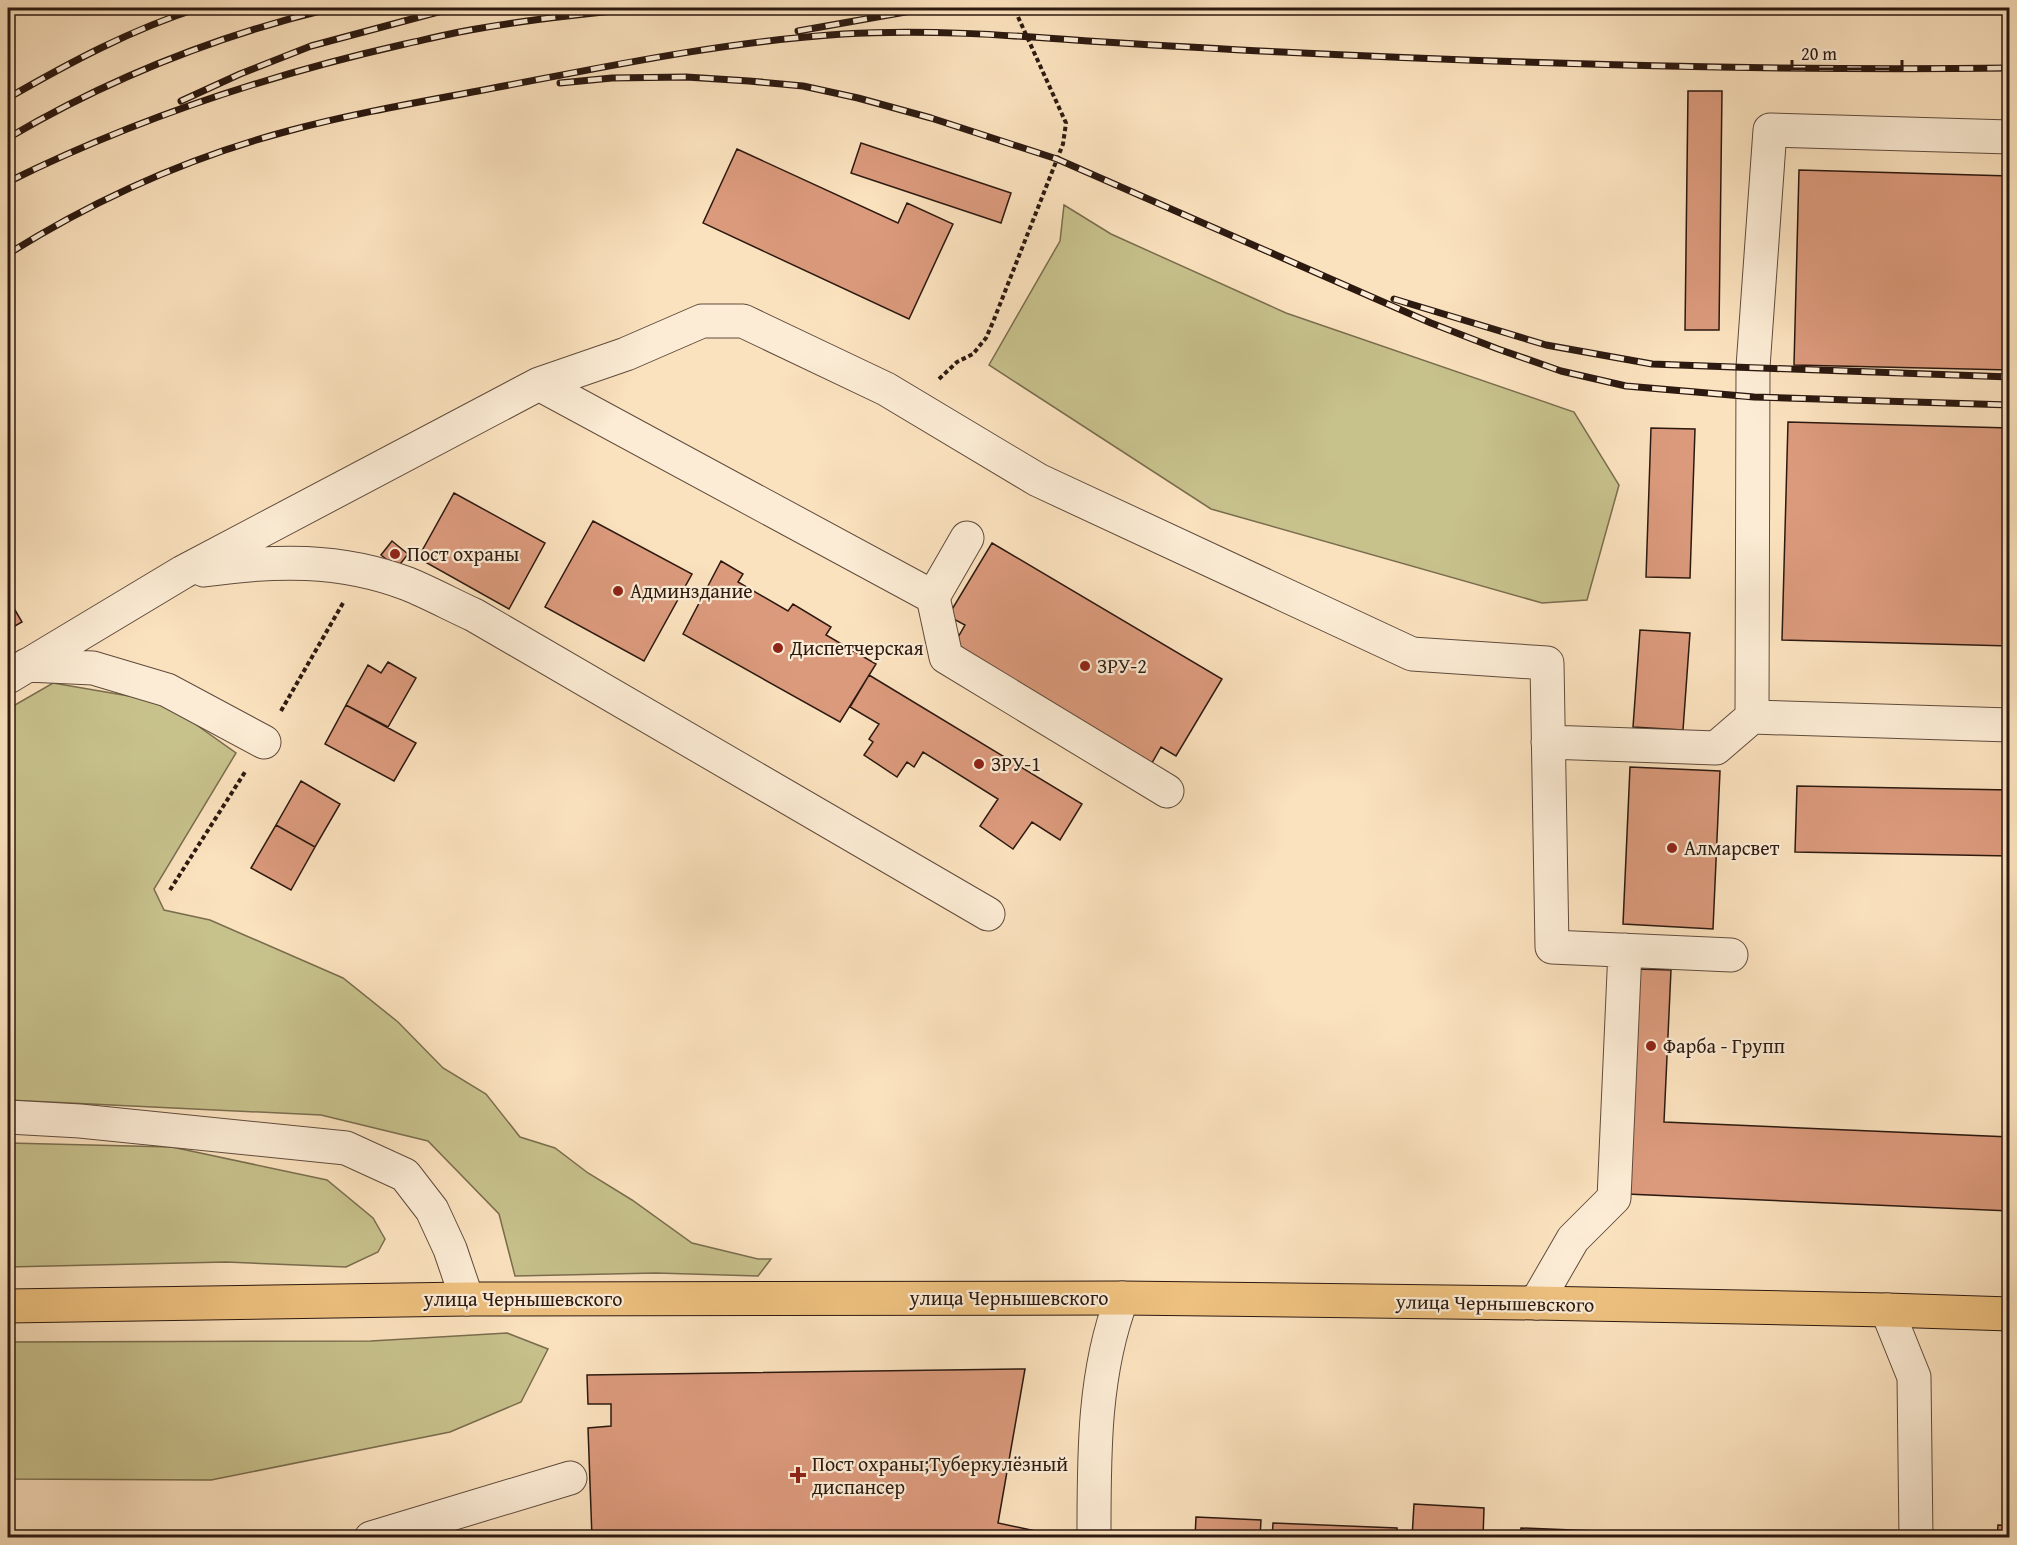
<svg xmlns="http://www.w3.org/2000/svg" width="2017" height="1545" viewBox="0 0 2017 1545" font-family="'Gentium Book Plus',serif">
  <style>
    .green { fill: #c7c18c; stroke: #7a6d4e; stroke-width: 1.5 }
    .building { fill: #db9a7c; stroke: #2c1910; stroke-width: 1.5 }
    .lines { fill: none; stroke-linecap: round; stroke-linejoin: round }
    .minor-casing { stroke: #604b3c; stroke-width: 35 }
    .major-casing { stroke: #2c1910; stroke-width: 35 }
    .path { stroke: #2c1910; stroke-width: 4; stroke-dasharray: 4.5 3; stroke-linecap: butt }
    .minor { stroke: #fcecd5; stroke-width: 33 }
    .major { stroke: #eec17f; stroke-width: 33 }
    .rail-casing { stroke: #2c1910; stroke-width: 7 }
    .rail { stroke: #fcecd5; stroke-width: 4.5; stroke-dasharray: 14; stroke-linecap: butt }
    .poi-dot { fill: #8f2418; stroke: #fcecd5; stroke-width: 2 }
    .labels { text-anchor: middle; stroke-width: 4.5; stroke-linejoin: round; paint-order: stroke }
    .poi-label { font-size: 20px; fill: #2c1910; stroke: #fcecd5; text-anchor: start }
    .street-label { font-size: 20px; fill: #2c1910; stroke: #fcecd5 }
  </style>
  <rect width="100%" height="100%" fill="#fbe2be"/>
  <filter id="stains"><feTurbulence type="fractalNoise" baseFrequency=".00333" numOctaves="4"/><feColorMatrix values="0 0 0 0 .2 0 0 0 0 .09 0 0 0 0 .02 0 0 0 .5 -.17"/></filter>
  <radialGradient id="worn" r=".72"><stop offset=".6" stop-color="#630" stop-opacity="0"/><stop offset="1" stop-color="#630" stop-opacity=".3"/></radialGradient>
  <path class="green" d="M1064 205 1111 234 1286 313 1574 412 1619 485 1587 600 1542 603 1211 509 989 365 1060 241Z
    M53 683 164 702 236 753 154 889 164 910 210 920 343 978 398 1022 443 1068 486 1094 520 1137 555 1148 588 1173 632 1200 692 1243 758 1259H771L758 1276 656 1273 515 1276 499 1214 428 1141 321 1115 8 1100V709Z
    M8 1143 172 1147 327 1180 373 1218 385 1239 378 1252 346 1267 226 1262 8 1267Z
    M507 1333 548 1349 521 1402 450 1432 211 1480 8 1479V1342L371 1341Z"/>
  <path class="building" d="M1688 91H1722L1719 330H1685Z
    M861 143 1011 193 1001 223 851 173Z
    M737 149 898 223 907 203 953 224 909 319 703 223Z
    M1799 170 2010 176V370L1794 365Z
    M1788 422 2010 428V646L1782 640Z
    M1651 428 1695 429 1690 578 1646 577Z
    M454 493 545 543 509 609 418 558Z
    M593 521 692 574 644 661 545 607Z
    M392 541 408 554 397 568 381 555Z
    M992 543 1222 679 1176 756 1161 747 1148 770 949 653 965 625 948 616Z
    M721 561 743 574 738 582 788 611 793 604 831 627 826 635 876 664 840 722 683 634Z
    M8 598 22 622 8 630Z
    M1640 630 1690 633 1683 730 1633 727Z
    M388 662 416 678 388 727 346 705 368 665 381 673Z
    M869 675 1082 804 1060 840 1032 822 1013 849 980 826 998 799 923 752 914 767 907 762 897 777 864 755 873 742 869 739 879 724 850 707Z
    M346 705 416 743 394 781 325 744Z
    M1630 767 1720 771 1713 929 1623 924Z
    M301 781 340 804 315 847 276 825Z
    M1797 786 2010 790V856L1795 852Z
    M276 825 315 847 291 890 251 868Z
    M1637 969 1671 970 1664 1122 2010 1137V1211L1627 1194Z
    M1025 1369 998 1523 1068 1538H592L588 1428 611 1426V1404H588L587 1375Z
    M1414 1504 1484 1508 1483 1538H1412Z
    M1196 1517 1261 1520 1260 1538H1195Z
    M1273 1523 1397 1528V1538H1272Z
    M1998 1525 2010 1526V1538H1997Z
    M1521 1528 1597 1531 1596 1538H1520Z
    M1639 1535 1795 1538H1639Z"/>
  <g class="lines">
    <defs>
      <path id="minor" d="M539 384 933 597 946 657 1167 791
        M204 570C275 560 339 558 408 584 430 593 452 605 474 615L988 914
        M933 597 967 538
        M27 665 93 668 167 690 264 742
        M8 677 183 572 539 384 626 354 702 321H743L886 389 1038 480 1412 654 1547 663 1552 947 1731 955
        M1752 717 2010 725
        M1548 742 1716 748 1752 717 1753 367 1770 130 2010 137
        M8 1117 80 1121 346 1148 405 1175 432 1210 450 1249 467 1299
        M1536 1303 1573 1239 1614 1198 1625 950
        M1887 1310 1914 1377 1916 1538
        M371 1538 570 1478
        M1094 1538C1094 1457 1093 1374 1122 1298"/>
      <path id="major" d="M8 1306 467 1299 1122 1298 1536 1303 1887 1310 2010 1314"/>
    </defs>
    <use href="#minor" class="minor-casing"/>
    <use href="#major" class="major-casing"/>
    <path class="path" d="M939 379 957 362 973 354 986 338 993 322 1063 144 1066 123 1014 8
      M281 711 343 603
      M170 890 245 772"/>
    <use href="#minor" class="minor"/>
    <use href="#major" class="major"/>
    <defs>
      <path id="rail" d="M798 31 928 8
        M560 83 612 78 686 77 749 81 803 86 858 98 931 118 1057 159 1431 323 1498 349 1561 371 1626 386 1754 397 2010 405
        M8 98C69 63 132 29 199 8
        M181 101 240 74 311 46 453 8
        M8 138C108 79 219 35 332 8
        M8 182C133 120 268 75 405 44 428 39 452 33 476 29 532 19 589 13 647 8
        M8 254C94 200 190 157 288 131 351 114 414 103 478 91 600 68 719 42 843 34 924 29 1007 35 1088 41 1153 45 1218 49 1282 52 1525 64 1767 71 2010 68
        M1394 299 1546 345 1652 364 2010 377"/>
    </defs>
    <use href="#rail" class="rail-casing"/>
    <use href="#rail" class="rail"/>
  </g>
  <g class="poi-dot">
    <circle cx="395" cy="554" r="6"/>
    <circle cx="618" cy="591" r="6"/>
    <circle cx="778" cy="648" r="6"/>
    <circle cx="1085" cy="666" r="6"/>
    <circle cx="979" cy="764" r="6"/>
    <circle cx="1672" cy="848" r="6"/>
    <circle cx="1651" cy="1046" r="6"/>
    <path d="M795 1466h6v6h6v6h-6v6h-6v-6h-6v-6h6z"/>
  </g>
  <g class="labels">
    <g class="poi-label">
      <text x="407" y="561">Пост охраны</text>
      <text x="630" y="598">Админздание</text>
      <text x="790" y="655">Диспетчерская</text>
      <text x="1097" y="673">ЗРУ-2</text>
      <text x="991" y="771">ЗРУ-1</text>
      <text x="1684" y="855">Алмарсвет</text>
      <text x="1663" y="1053">Фарба - Групп</text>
      <text x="812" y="1471">Пост охраны;Туберкулёзный<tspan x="812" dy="23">диспансер</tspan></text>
    </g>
    <g class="street-label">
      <text x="1009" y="1305">улица Чернышевского</text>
      <text x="523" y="1306">улица Чернышевского</text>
      <text transform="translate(1495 1303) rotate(1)" y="7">улица Чернышевского</text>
    </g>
  </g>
  <rect width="2017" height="1545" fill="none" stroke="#fbe2be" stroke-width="30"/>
  <rect x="9" y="9" width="1999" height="1527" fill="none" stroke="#2c1910" stroke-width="3"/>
  <rect x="15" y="15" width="1987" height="1515" fill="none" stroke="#2c1910" stroke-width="1.5"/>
  <path d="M1792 60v9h110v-9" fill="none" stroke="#2c1910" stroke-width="3"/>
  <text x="1801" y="60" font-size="18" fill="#2c1910" stroke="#fcecd5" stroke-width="4.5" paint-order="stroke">20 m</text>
  <rect width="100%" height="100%" filter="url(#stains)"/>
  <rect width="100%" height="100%" fill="url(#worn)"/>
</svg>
